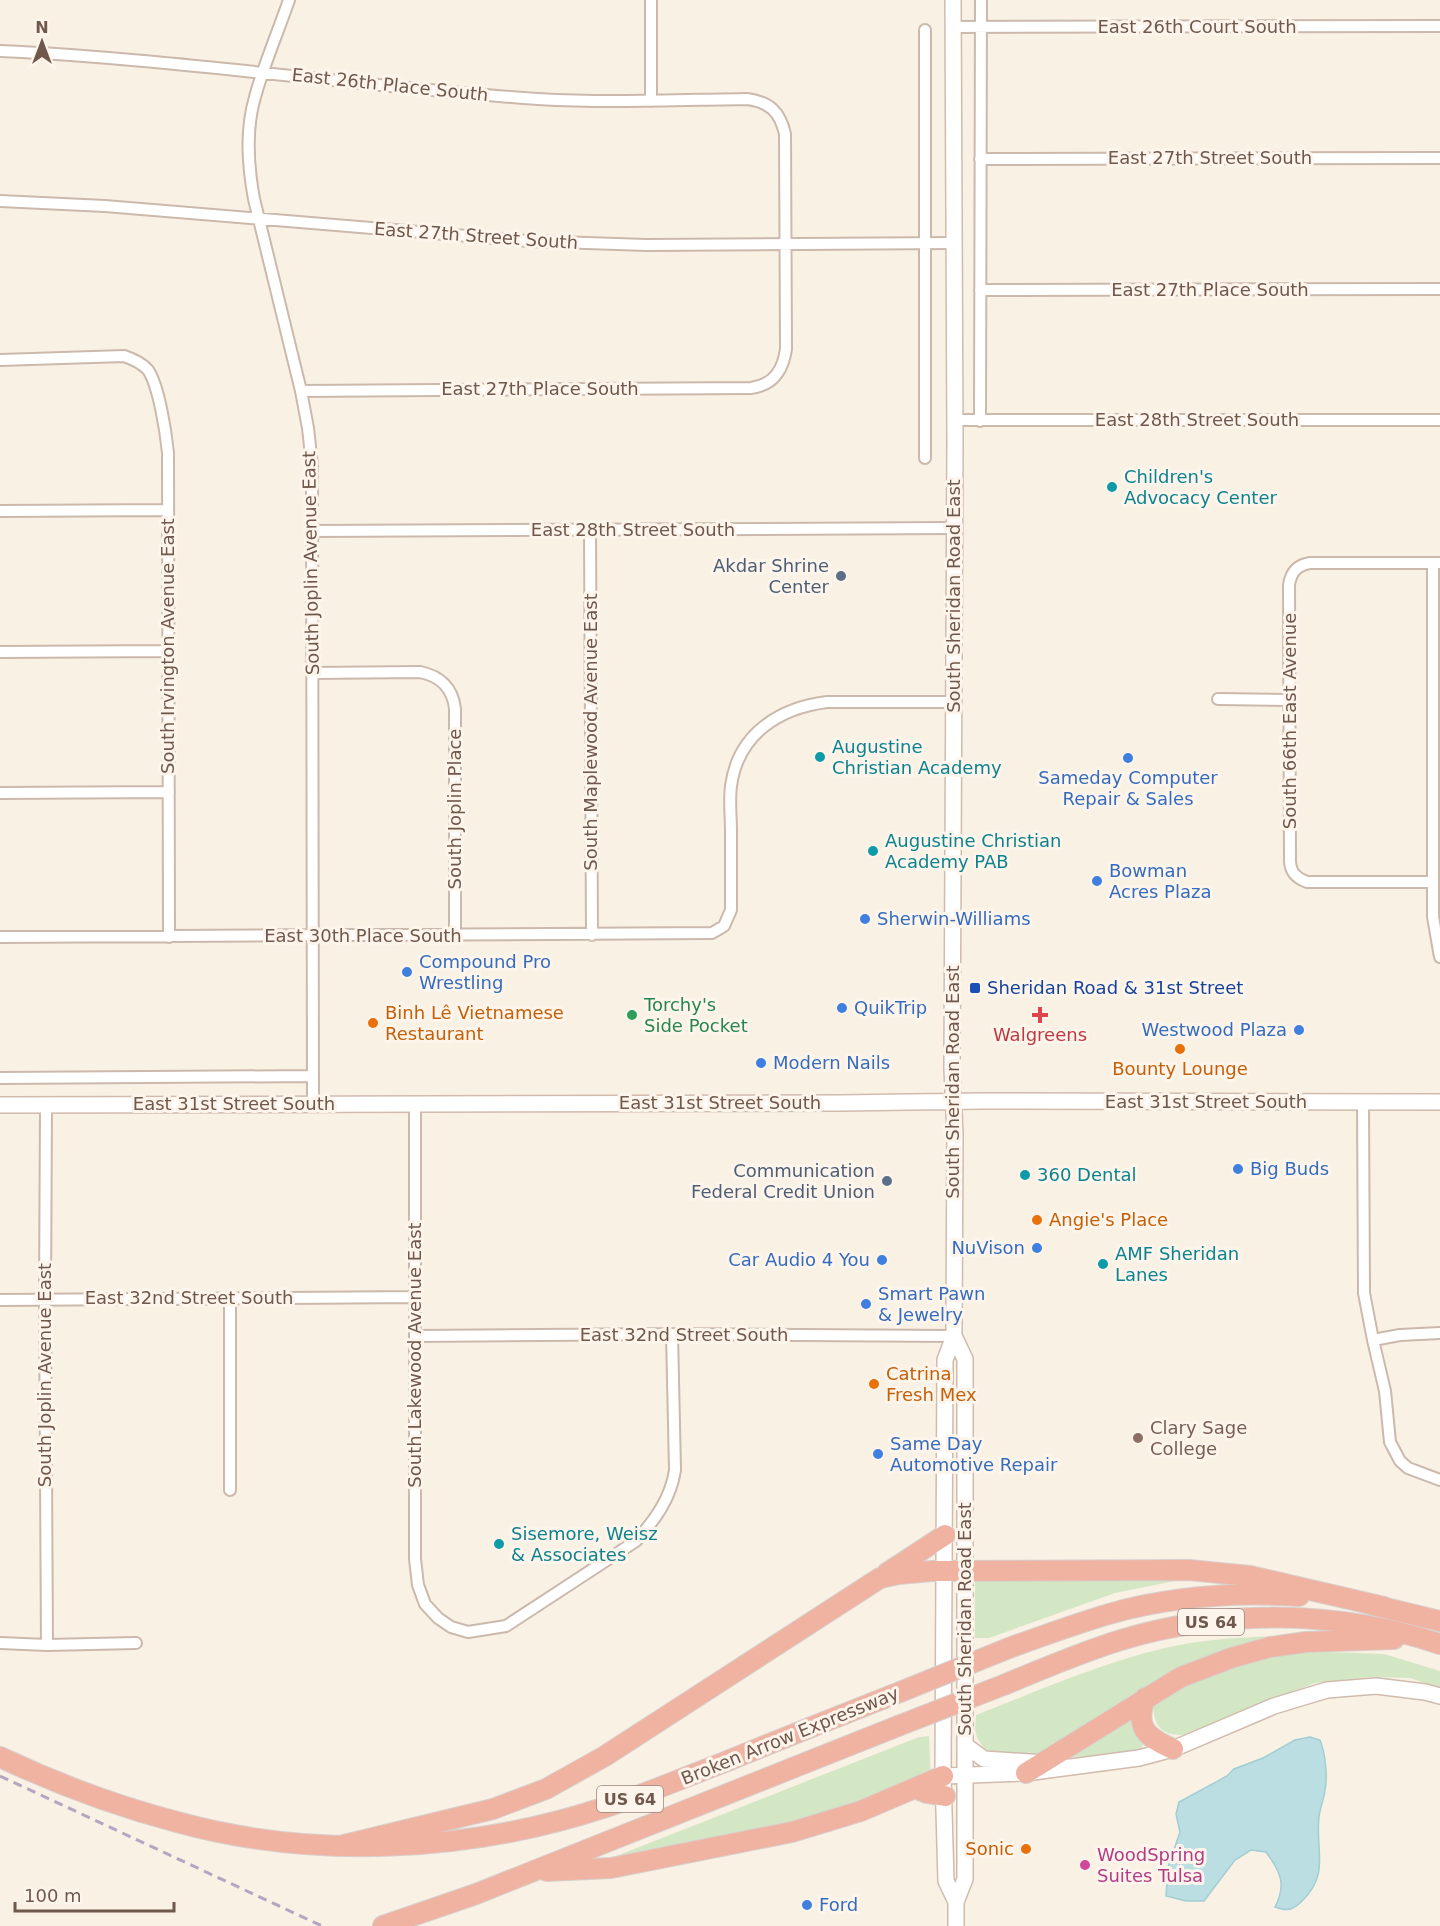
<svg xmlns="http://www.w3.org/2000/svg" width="1440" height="1926" viewBox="0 0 1440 1926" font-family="'DejaVu Sans',sans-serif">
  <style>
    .green { fill: #d4e7c5 }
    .water { fill: #bbdee2; stroke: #a2ced3; stroke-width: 1.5 }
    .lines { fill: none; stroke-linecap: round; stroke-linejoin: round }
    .street-casing { stroke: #cbb9ac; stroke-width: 14 }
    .secondary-casing { stroke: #d0bbad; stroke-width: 18 }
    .highway-casing { stroke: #d7d0cd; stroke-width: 22 }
    .street { stroke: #fff; stroke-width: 10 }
    .secondary { stroke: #fff; stroke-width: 15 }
    .highway { stroke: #f0b2a1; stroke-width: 20 }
    .rail { stroke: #b4a5c3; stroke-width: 3; stroke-dasharray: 9 6; stroke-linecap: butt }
    .highway-bridge-casing { stroke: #d7d0cd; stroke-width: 22; stroke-linecap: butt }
    .highway-bridge { stroke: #f0b2a1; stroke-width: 20 }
    .culture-dot { fill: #0f9aa8; stroke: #fdf5eb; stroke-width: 2 }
    .service-dot { fill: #5c6f8a; stroke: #fdf5eb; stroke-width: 2 }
    .shop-dot { fill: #3f7fe0; stroke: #fdf5eb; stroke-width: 2 }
    .transit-dot { fill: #1a4fb4; stroke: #fdf5eb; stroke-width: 2 }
    .leisure-dot { fill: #2e9e5b; stroke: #fdf5eb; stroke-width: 2 }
    .health-dot { fill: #e0444e; stroke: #fdf5eb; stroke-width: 2 }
    .food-dot { fill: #e8710a; stroke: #fdf5eb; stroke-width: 2 }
    .education-dot { fill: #8d6e63; stroke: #fdf5eb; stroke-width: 2 }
    .hotel-dot { fill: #d1479c; stroke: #fdf5eb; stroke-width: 2 }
    .labels { text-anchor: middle; stroke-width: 6; stroke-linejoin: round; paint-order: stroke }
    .shield { fill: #fdf5eb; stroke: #9b877c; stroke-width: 1.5 }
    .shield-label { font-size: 16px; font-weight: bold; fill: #71584c }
    .street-label { font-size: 18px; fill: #71584c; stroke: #fdf5eb }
    .culture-label { font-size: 18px; fill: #0d838f; stroke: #fdf5eb; text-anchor: start }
    .service-label { font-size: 18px; fill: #4e5e75; stroke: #fdf5eb; text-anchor: end }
    .shop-label { font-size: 18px; fill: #366cbe; stroke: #fdf5eb; text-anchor: start }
    .transit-label { font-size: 18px; fill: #164399; stroke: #fdf5eb; text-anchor: start }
    .leisure-label { font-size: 18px; fill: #27864d; stroke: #fdf5eb; text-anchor: start }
    .food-label { font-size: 18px; fill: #c56008; stroke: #fdf5eb; text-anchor: start }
    .health-label { font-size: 18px; fill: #be3a42; stroke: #fdf5eb }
    .education-label { font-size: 18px; fill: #785e54; stroke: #fdf5eb; text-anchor: start }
    .hotel-label { font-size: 18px; fill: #b23c85; stroke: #fdf5eb; text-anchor: start }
  </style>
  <rect width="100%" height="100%" fill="#faf1e5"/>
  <path class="green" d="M980 1576 1190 1578 1115 1593 989 1638H975V1581Z
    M1283 1636 1259 1645 1037 1756 993 1753 984 1748 977 1738 975 1729 976 1715C1038 1691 1100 1663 1165 1648 1204 1639 1243 1637 1283 1636Z
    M1302 1651 1384 1654 1440 1671V1688L1410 1678 1370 1677 1315 1683 1182 1735C1159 1735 1154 1724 1153 1704L1191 1681 1257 1659Z
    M1132 1717 1144 1743 1140 1750 1126 1754 1074 1757 1072 1751Z
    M929 1736 931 1778 803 1823 611 1858 919 1737Z"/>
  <path class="water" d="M1310 1737 1320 1740C1325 1752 1328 1776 1325 1790 1324 1799 1320 1808 1319 1817 1315 1851 1331 1875 1300 1903 1291 1911 1287 1911 1275 1907 1287 1884 1280 1871 1266 1852L1251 1850 1235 1860 1204 1901H1186L1166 1896 1168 1867 1180 1832 1176 1814 1179 1802 1227 1776 1234 1769 1263 1758 1295 1740Z"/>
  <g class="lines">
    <defs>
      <path id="street" d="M289 0C278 32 264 64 255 97 245 131 248 166 254 199L301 391 308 428 312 465 313 1104
        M953 27 1440 26
        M925 30V458
        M0 51C180 59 358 87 538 99 607 103 677 100 747 99 770 102 780 112 785 134L786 349C783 370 774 385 751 388L301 391
        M651 101V0
        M980 159 1440 158
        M0 201 105 206 528 241 646 245 953 243
        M980 290 1440 289
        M0 360 124 356C133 359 142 363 148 370 159 386 166 433 168 453L169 937
        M955 420H1440
        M980 421 981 0
        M0 511 168 510
        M590 530 592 935
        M312 531 954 528
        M1433 563V917L1440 957
        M0 652 168 651
        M312 673 420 672C440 676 453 688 455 709V935
        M1218 699 1290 700
        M0 793 169 792
        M1433 882H1307C1296 878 1290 872 1290 860L1289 585C1291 572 1297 565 1310 563H1440
        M0 937 712 933 724 926 731 910C731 884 731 858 731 832 731 817 729 801 731 786 738 734 779 708 827 702H953
        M0 1078 313 1076
        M1363 1102 1364 1293 1373 1340 1385 1391 1390 1442 1400 1461 1408 1468 1440 1480
        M415 1103V1559L418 1585 425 1604 438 1618 451 1627 468 1632 506 1626 636 1541C655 1520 671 1498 675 1470L672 1334
        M46 1105 45 1299 47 1645
        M230 1298V1490
        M0 1300 415 1297
        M415 1336 672 1334 954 1336
        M1373 1340 1400 1335 1440 1333
        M0 1643 47 1645 136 1643"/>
      <path id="secondary" d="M953 0 955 441 952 1068 955 1134 954 1325V1336L945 1360 943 1776 946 1881 956 1902
        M0 1105 840 1103 982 1101 1440 1102
        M954 1336 965 1359V1879L956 1902V1926
        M965 1745 984 1759 1045 1763
        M943 1776 1026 1773 1139 1758 1173 1749 1274 1706 1327 1690 1376 1686 1425 1692 1440 1696"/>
      <path id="highway" d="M887 1573 945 1535
        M1373 1605 1440 1621
        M1009 1648C1042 1636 1075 1624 1109 1614 1169 1597 1236 1592 1299 1596
        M1006 1684C1044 1668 1082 1652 1121 1640 1224 1609 1338 1610 1440 1644
        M1145 1698C1135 1728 1146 1737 1173 1749
        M0 1757C57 1784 116 1806 177 1822 315 1860 470 1852 606 1807 646 1794 685 1777 725 1762 783 1738 842 1715 900 1692
        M1026 1773 1181 1677 1231 1658 1270 1647 1306 1642 1394 1639
        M917 1789 927 1793 945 1796
        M344 1845 493 1809 546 1789 605 1756 880 1578 899 1574 932 1571 1189 1570 1250 1576 1384 1607
        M547 1871 611 1868 792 1832 861 1811 943 1776
        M383 1926 476 1894 898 1726"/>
    </defs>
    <use href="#street" class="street-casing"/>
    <use href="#secondary" class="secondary-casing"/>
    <use href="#highway" class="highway-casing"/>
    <use href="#street" class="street"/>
    <use href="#secondary" class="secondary"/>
    <use href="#highway" class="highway"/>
    <path class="rail" d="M0 1776 322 1926"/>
    <defs>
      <path id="highway-bridge" d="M900 1692 1009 1648
        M898 1726 1006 1684"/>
    </defs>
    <use href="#highway-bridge" class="highway-bridge-casing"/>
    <use href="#highway-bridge" class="highway-bridge"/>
  </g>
  <g class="culture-dot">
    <circle cx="1112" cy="487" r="6"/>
    <circle cx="820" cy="757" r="6"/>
    <circle cx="873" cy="851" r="6"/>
    <circle cx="1025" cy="1175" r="6"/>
    <circle cx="1103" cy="1264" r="6"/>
    <circle cx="499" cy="1544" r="6"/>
  </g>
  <g class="service-dot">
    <circle cx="841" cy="576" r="6"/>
    <circle cx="887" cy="1181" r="6"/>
  </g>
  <g class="shop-dot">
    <circle cx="1128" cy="758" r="6"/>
    <circle cx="1097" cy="881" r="6"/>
    <circle cx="865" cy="919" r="6"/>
    <circle cx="407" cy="972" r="6"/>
    <circle cx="842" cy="1008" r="6"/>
    <circle cx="1299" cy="1030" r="6"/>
    <circle cx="761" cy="1063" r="6"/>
    <circle cx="1238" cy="1169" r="6"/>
    <circle cx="1037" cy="1248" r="6"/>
    <circle cx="882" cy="1260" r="6"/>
    <circle cx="866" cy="1304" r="6"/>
    <circle cx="878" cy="1454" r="6"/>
    <circle cx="807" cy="1905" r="6"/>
  </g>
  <rect class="transit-dot" x="969" y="982" width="12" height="12" rx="3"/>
  <circle class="leisure-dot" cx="632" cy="1015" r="6"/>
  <path class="health-dot" d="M1037 1006h6v6h6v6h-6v6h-6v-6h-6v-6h6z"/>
  <g class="food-dot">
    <circle cx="373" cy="1023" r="6"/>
    <circle cx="1180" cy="1049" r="6"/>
    <circle cx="1037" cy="1220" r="6"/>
    <circle cx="874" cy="1384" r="6"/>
    <circle cx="1026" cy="1849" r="6"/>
  </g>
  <circle class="education-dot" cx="1138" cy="1438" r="6"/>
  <circle class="hotel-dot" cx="1085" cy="1865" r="6"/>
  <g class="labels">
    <g class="shield">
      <rect x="1178" y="1609" width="66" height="26" rx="4.5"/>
      <rect x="597" y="1786" width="66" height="26" rx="4.5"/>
    </g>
    <g class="shield-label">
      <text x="1211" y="1628">US 64</text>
      <text x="630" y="1805">US 64</text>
    </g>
    <g class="street-label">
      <text x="1197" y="33">East 26th Court South</text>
      <text transform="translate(390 85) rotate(6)" y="6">East 26th Place South</text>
      <text x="1210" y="164">East 27th Street South</text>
      <text transform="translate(476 236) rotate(4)" y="6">East 27th Street South</text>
      <text x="1210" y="296">East 27th Place South</text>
      <text x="540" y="395">East 27th Place South</text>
      <text x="1197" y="426">East 28th Street South</text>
      <text x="633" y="536">East 28th Street South</text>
      <text transform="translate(311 563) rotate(-91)" y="6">South Joplin Avenue East</text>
      <text transform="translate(954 596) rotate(-90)" y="6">South Sheridan Road East</text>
      <text transform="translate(168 646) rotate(-90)" y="6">South Irvington Avenue East</text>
      <text transform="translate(1290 721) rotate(-90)" y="6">South 66th East Avenue</text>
      <text transform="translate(591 732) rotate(-90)" y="6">South Maplewood Avenue East</text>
      <text transform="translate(455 809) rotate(-90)" y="6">South Joplin Place</text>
      <text x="363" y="942">East 30th Place South</text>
      <text transform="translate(953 1082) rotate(-90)" y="6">South Sheridan Road East</text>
      <text x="1206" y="1108">East 31st Street South</text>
      <text x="720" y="1109">East 31st Street South</text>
      <text x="234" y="1110">East 31st Street South</text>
      <text x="189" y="1304">East 32nd Street South</text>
      <text x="684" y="1341">East 32nd Street South</text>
      <text transform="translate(415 1355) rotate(-90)" y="6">South Lakewood Avenue East</text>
      <text transform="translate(45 1375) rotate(-90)" y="6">South Joplin Avenue East</text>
      <text transform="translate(965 1619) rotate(-90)" y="6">South Sheridan Road East</text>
      <text transform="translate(790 1736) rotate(-22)" y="6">Broken Arrow Expressway</text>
    </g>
    <g class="culture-label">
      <text x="1124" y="483">Children's<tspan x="1124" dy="21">Advocacy Center</tspan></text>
      <text x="832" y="753">Augustine<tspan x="832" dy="21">Christian Academy</tspan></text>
      <text x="885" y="847">Augustine Christian<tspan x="885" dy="21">Academy PAB</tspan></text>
      <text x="1037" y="1181">360 Dental</text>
      <text x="1115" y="1260">AMF Sheridan<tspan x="1115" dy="21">Lanes</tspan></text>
      <text x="511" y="1540">Sisemore, Weisz<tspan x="511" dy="21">&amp; Associates</tspan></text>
    </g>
    <g class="service-label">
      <text x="829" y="572">Akdar Shrine<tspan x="829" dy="21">Center</tspan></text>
      <text x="875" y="1177">Communication<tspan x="875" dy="21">Federal Credit Union</tspan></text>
    </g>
    <g class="shop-label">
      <text x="1128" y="784" text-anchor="middle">Sameday Computer<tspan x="1128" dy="21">Repair &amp; Sales</tspan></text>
      <text x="1109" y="877">Bowman<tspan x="1109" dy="21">Acres Plaza</tspan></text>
      <text x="877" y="925">Sherwin-Williams</text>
      <text x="419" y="968">Compound Pro<tspan x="419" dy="21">Wrestling</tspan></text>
      <text x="854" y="1014">QuikTrip</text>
      <text x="1287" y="1036" text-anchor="end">Westwood Plaza</text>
      <text x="773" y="1069">Modern Nails</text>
      <text x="1250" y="1175">Big Buds</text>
      <text x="1025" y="1254" text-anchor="end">NuVison</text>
      <text x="870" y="1266" text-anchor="end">Car Audio 4 You</text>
      <text x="878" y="1300">Smart Pawn<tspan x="878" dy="21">&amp; Jewelry</tspan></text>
      <text x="890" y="1450">Same Day<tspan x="890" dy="21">Automotive Repair</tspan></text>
      <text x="819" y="1911">Ford</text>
    </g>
    <g class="transit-label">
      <text x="987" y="994">Sheridan Road &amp; 31st Street</text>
    </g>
    <g class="leisure-label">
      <text x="644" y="1011">Torchy's<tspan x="644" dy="21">Side Pocket</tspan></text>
    </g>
    <g class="food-label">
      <text x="385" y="1019">Binh Lê Vietnamese<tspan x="385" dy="21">Restaurant</tspan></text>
      <text x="1180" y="1075" text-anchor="middle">Bounty Lounge</text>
      <text x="1049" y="1226">Angie's Place</text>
      <text x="886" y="1380">Catrina<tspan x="886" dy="21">Fresh Mex</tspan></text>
      <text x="1014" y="1855" text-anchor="end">Sonic</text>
    </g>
    <g class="health-label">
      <text x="1040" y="1041">Walgreens</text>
    </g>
    <g class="education-label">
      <text x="1150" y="1434">Clary Sage<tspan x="1150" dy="21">College</tspan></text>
    </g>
    <g class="hotel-label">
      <text x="1097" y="1861">WoodSpring<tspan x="1097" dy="21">Suites Tulsa</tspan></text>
    </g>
  </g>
  <g transform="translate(42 42)" stroke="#fdf5eb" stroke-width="4.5" paint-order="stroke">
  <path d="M0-4.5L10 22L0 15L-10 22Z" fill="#71584c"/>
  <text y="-9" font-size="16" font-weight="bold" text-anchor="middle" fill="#71584c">N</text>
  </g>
  <path d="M15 1902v9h159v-9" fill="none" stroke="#71584c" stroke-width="3"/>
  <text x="24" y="1902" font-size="18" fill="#71584c" stroke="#fdf5eb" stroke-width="4.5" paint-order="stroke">100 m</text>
</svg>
